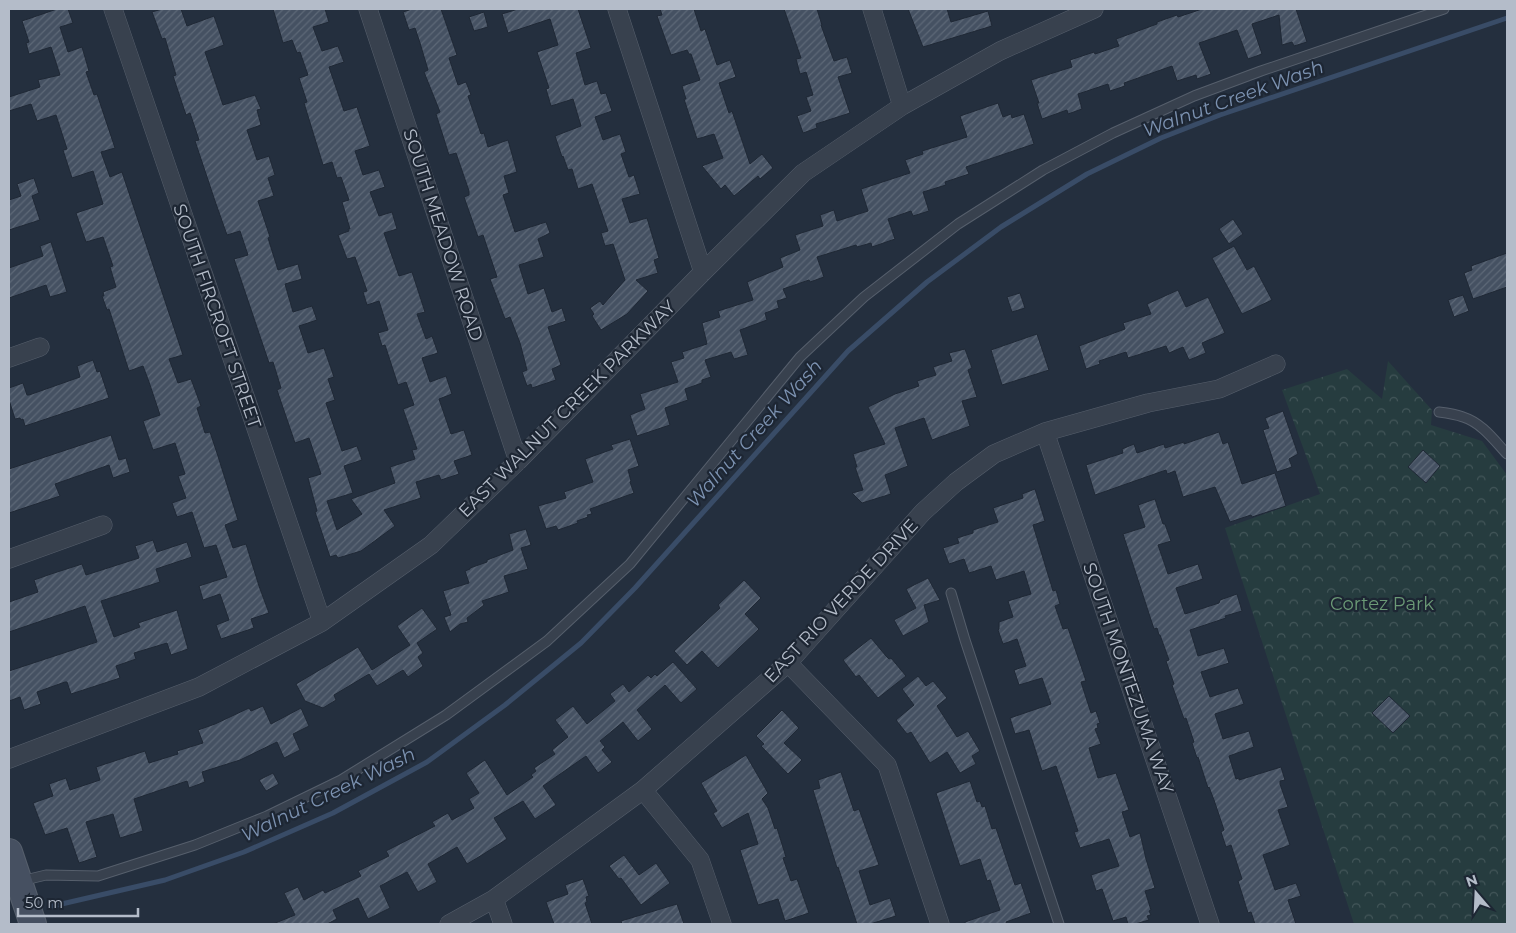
<svg xmlns="http://www.w3.org/2000/svg" width="1516" height="933" viewBox="0 0 1516 933" font-family="Montserrat,sans-serif">
  <style>
    .park { fill: url(#park-crowns) }
    .lines { fill: none; stroke-linecap: round; stroke-linejoin: round }
    .stream { stroke: #394c67; stroke-width: 5 }
    .building { fill: url(#building-hatch); stroke: #1f2835 }
    .lane-casing { stroke: #565f6c; stroke-width: 11 }
    .street-casing { stroke: #565f6c; stroke-width: 19 }
    .secondary-casing { stroke: #565f6c; stroke-width: 28 }
    .lane { stroke: #38414e; stroke-width: 9 }
    .street { stroke: #38414e; stroke-width: 18 }
    .secondary { stroke: #465061; stroke-width: 26 }
    .labels { text-anchor: middle; stroke-width: 4.5; stroke-linejoin: round; paint-order: stroke }
    .street-label { font-size: 18px; fill: #b4bcc9; stroke: #1d2633 }
    .park-label { font-size: 18px; fill: #6b9a76; stroke: #1d2633 }
    .water-label { font-size: 19px; font-style: italic; fill: #7c92b1; stroke: #1d2633 }
  </style>
  <defs>
    <pattern id="park-crowns" width="20" height="18" patternUnits="userSpaceOnUse" patternTransform="scale(1.25)"><rect width="20" height="18" fill="#263c3f"/><path d="M2 6a3 3 0 1 1 6 0M12 15a3 3 0 1 1 6 0" fill="none" stroke="#435659"/></pattern>
    <pattern id="building-hatch" width="6" height="6" patternUnits="userSpaceOnUse" patternTransform="scale(1.25)"><rect width="6" height="6" fill="#455162"/><path d="M-1 1l2-2M0 6l6-6M5 7l2-2" fill="none" stroke="#5d6877"/></pattern>
  </defs>
  <rect width="100%" height="100%" fill="#242f3e"/>
  <path class="park" d="M1388 361 1432 410 1431 425 1482 441 1507 475V924H1354L1225 528 1320 494 1282 390 1347 369 1382 399Z"/>
  <g class="lines">
    <path class="stream" d="M53 906 165 880 244 852 333 813 427 762 505 705 581 643 635 588 848 351 927 282 1001 227 1087 174 1161 138 1220 115 1507 18"/>
  </g>
  <path class="building" d="M57 9H68L73 23 60 27 68 52 82 47 89 71 86 72 94 95 97 94 115 148 101 152 110 177 122 172 183 355 169 359 178 383 191 379 201 406 197 408 205 433 210 432 217 453 238 520 225 525 233 548 246 544 259 586 269 613 251 619 254 628 221 639 216 625 229 620 220 594 203 600 199 586 227 577 216 545 204 548 192 512 177 517 172 503 186 498 178 476 185 474 175 443 153 450 143 421 160 415 149 382 143 366 129 371 109 309 107 310 102 296H104L103 292 116 287 110 267 113 266 103 237 86 242 76 213 103 204 93 171 72 178 63 150 67 149 56 115 37 121 31 104 9 111V97L40 87 38 80 60 75 51 47 29 54 26 43 29 42 22 21Z
    M162 9H181L187 26 214 16 224 45 205 52 223 105 255 95 261 109 257 110 261 125 247 130 257 160 269 156 275 175 268 178 274 196 258 201 270 237 268 238 278 270 298 264 302 279 285 284 293 312 312 306 317 320 299 326 308 353 324 348 334 377 328 379 335 400 326 403 342 451 357 446 362 460 344 466 353 493 327 501 337 530 362 514 351 499 395 483 390 467 415 459 412 450 417 449 403 409 414 405 406 382 398 385 385 345 382 346 378 333 388 330 379 301 367 305 363 292 367 291 355 257 347 259 338 235 349 231 348 229H350L342 202 349 200 341 177 337 178 332 162 323 165 304 103 307 102 299 78 308 75 300 52 297 53 292 40 283 43 273 9H325L329 22 313 27 322 51 338 46 344 62 329 67 344 111 357 107 370 146 355 151 363 175 379 170 385 187 370 192 379 216 392 212 397 229 384 233 399 276 412 272 425 312 417 314 426 339 432 336 438 353 422 358 430 382 446 376 452 394 439 399 451 434 464 430 472 455 454 461 459 474 441 480 439 475 416 482 421 498 384 510 395 526 361 551 338 558 336 555 330 557 315 512 317 511 308 478 321 474 309 438 295 443 277 390 281 388 273 362 269 363 234 259 248 255 240 231 227 235 215 201 195 141 199 140 190 113 186 115 173 76 176 75 165 38 162 39 152 12Z
    M412 9H441L457 55 449 58 458 85 466 82 471 95 468 96 481 134 484 133 488 147 508 140 517 172 504 176 509 193 503 195 515 232 546 222 550 233 538 239 544 257 519 265 528 294 544 288 552 312 562 308 566 321 548 327 561 365 552 369 556 380 532 388 531 384 527 386 522 372 527 370 520 343 510 317 505 319 490 279 497 277 483 235 478 237 464 197 469 195V191L457 156 456 153 449 155 443 136 436 114 440 112 424 72 428 70 420 43 415 28 409 30 403 12Z
    M518 9H578L591 48 576 53 585 85 597 81 601 94 606 93 612 111 595 117 603 140 620 134 626 152 621 154 629 177 634 175 640 194 622 199 630 223 647 218 659 258 654 260 658 273 636 280 648 291 627 314 601 330 592 316 594 314 590 308 600 301 603 305 625 280 613 244 605 246 601 233 608 231 592 184 578 189 572 169 568 170 563 156 562 157 555 136 581 126 573 99 551 106 546 89 549 88 537 52 558 45 550 19 508 33 502 14Z
    M660 9H694L701 31 705 29 717 65 730 60 736 77 719 83 729 113 732 111 750 164 762 154 773 168 760 179 758 176 734 196 725 185 721 189 702 166 723 158 714 134 697 139 684 99H686L682 86 700 80 691 54H689L687 50 671 55 657 16 662 15Z
    M784 9H817L822 25H821L834 61 847 57 852 73 838 77 850 113 816 124 817 128 803 133 797 116 811 111 806 97 813 95 806 72 800 74 796 59 801 58Z
    M908 9H947L951 22 988 11 992 26 923 47Z
    M1202 9H1296L1307 42 1294 46 1292 42 1282 45 1279 15 1252 24 1262 54 1248 59 1237 30 1199 43 1211 74 1197 79 1196 75 1177 81 1172 66 1124 83 1125 86 1110 91 1108 84 1078 94 1082 109 1068 114 1067 110 1042 119 1037 103H1039L1031 80 1072 67 1070 60 1094 52 1095 54 1119 46 1116 39 1157 24V22L1177 15 1178 17Z
    M484 12 488 27 474 31 469 17Z
    M998 103 1003 117 1011 114 1012 118 1024 114 1034 144 966 167 969 174 945 182 946 185 923 192 929 211 913 216 911 211 888 219 895 239 872 247 871 243 857 247 856 245 817 257 824 277 810 282 809 280 783 289 787 298 777 301 779 308 765 313 767 320 740 330 748 355 734 359 731 352 705 360 711 377 702 380V383L685 389 688 400 665 408 670 425 637 436 630 415 645 409 640 394 678 382 671 362 684 358 682 352 707 344 702 323 720 317 718 311 753 300 747 282 783 267 780 258 800 250 795 235 823 226 820 215 834 210 837 221 868 211 861 189 910 173 905 160 923 154 922 151 967 137 960 116Z
    M34 178 39 193 32 196 40 220 9 230V200L21 196 17 184Z
    M1233 219 1243 234 1229 244 1219 229Z
    M51 242 67 292 50 297 46 285 9 298V268L43 256 40 246Z
    M1234 246 1247 270 1254 266 1272 300 1242 314 1212 258Z
    M1507 253V287L1473 299 1464 273 1472 270 1471 266Z
    M1178 290 1186 307 1208 297 1225 333 1202 343 1206 353 1189 360 1183 347 1169 353 1166 346 1128 358 1126 352 1099 361 1100 364 1086 369 1079 346 1125 329 1123 323 1151 314 1147 304Z
    M1020 293 1025 308 1012 312 1007 297Z
    M1463 295 1469 311 1454 317 1448 300Z
    M1037 334 1049 370 1002 385 991 350Z
    M965 349 972 368 968 370 977 397 962 401 970 426 932 440 924 418 895 428 908 466 885 475 891 494 862 503 852 493 863 490 855 467H857L853 454 885 444 868 407 895 394 919 386 917 381 936 375 933 367 952 361 949 353Z
    M93 360 97 372 100 371 109 398 25 426 23 419 21 420 20 418 15 419 9 400V388L23 383 27 395H29L80 377 77 366Z
    M1283 411 1298 454 1289 459 1292 467 1277 472 1263 430 1269 428 1265 418Z
    M1219 432 1223 444 1228 442 1242 484 1275 473 1286 506 1252 517 1251 515 1230 522 1215 487 1183 497 1175 471 1167 474 1166 470 1095 495 1086 465 1123 453 1122 449 1134 444 1137 453 1164 444 1165 448 1184 442V444Z
    M111 435 119 460 126 458 130 472 113 478 109 465 55 484 60 496 9 513V469Z
    M630 439 639 466 628 470 631 481 630 482 634 493 590 509 592 514 587 515 588 517 577 521 578 523 558 530 556 526 546 529 538 506 566 498 564 492 593 482 585 459 613 449 611 445Z
    M1423 450 1440 466 1426 483 1408 467Z
    M1035 489 1045 521 1033 525 1053 591 1056 590 1060 604 1055 606 1063 629 1068 628 1082 669 1086 681 1081 682 1091 713 1096 711 1100 723 1097 724 1098 728 1095 729 1101 744 1089 748 1098 778 1116 773 1129 810 1122 812 1130 837 1140 833 1146 859 1155 888 1145 891 1151 910 1149 911 1151 915 1147 916 1149 920 1135 924H1128L1126 917 1113 921 1102 889 1096 891 1091 875 1119 866 1109 839 1080 848 1074 832 1078 831 1056 766 1042 771 1029 730 1015 734 1010 718 1051 704 1042 678 1019 685 1014 670 1026 666 1017 639 1003 644 998 630 999 629V622L1013 617 1008 601 1031 594 1024 571 996 580 991 566 969 573 964 559 949 564 943 548 959 543 957 538 973 533V530L998 522 993 508 1023 498 1022 494Z
    M1155 499 1163 524H1165L1171 541 1158 545 1168 574 1198 564 1203 579 1176 588 1185 614 1219 603 1220 600 1237 594 1242 611 1225 616 1226 618 1190 630 1198 656 1224 648 1229 663 1201 672 1210 697 1238 688 1244 704 1215 714 1223 739 1249 731 1254 747 1229 756 1236 779 1239 778V780L1281 767 1285 780 1280 781V784L1288 807 1278 810 1290 845 1263 855 1275 890 1296 883 1301 896 1288 900 1296 924H1255L1251 912 1248 913 1238 881 1242 879 1231 845 1226 847 1221 832 1224 830 1214 800 1209 787 1208 788 1198 757 1197 758 1192 743 1194 742 1186 718 1184 719 1172 685 1174 684 1166 661 1169 660 1160 635H1159L1157 628 1154 629 1123 534 1145 527 1138 505Z
    M526 529 531 545 521 548 528 569 504 576 509 592 482 601 484 605 467 618 468 622 460 624 450 632 444 617 451 615 443 591 469 583 465 571 470 569V568L487 562V560L513 550 509 534Z
    M153 540 157 552 187 542 192 557 156 569 160 582 101 601 114 637 140 627 138 623 177 610 188 649 171 655 167 643 134 653 136 659 116 666 120 678 71 694 67 682H65L37 692 41 704 24 710 20 697 9 701V671L97 642 85 606 9 632V602L38 592 34 580 51 574 82 564 86 575 139 558 135 546Z
    M928 578 940 600 924 605 929 622 903 636 894 620 916 608 906 589Z
    M744 580 761 598 745 614 759 629 718 668 702 651 687 665 674 651 720 608 718 605Z
    M422 608 437 629 417 643 423 653 418 657 423 666 408 677 403 670 377 686 369 674 334 695 336 700 323 708 305 701 296 684 358 647 372 670 410 645 397 626Z
    M871 638 886 656 889 659 891 658 906 676 878 698 859 675 856 677 843 660Z
    M673 662 697 689 681 703 665 685 637 710 652 729 638 741 623 722 600 741 605 747 602 750 612 762 598 773 586 756 543 786 556 805 535 819 523 801 494 818 507 839 482 855 467 864 457 847 428 864 437 882 418 892 407 872 380 886 390 908 368 919 358 898 333 910 337 919 327 924H273L295 915 284 893 298 887 304 900 323 890 325 893 361 876 358 871 389 856 386 851 435 826 432 822 448 813 452 820 474 808 469 799 479 793 466 773 485 760 507 795 533 777 531 775 536 771 534 768 555 754 552 750 568 737 555 720 573 706 587 724 615 701 610 694 623 684 629 692 648 675 651 678 655 674 657 676Z
    M918 676 926 686 933 681 947 698 937 706 957 737 968 731 980 751 972 756 976 764 960 773 947 752 930 763 911 732 907 734 896 720 914 705 902 689Z
    M1389 696 1410 716 1393 733 1372 713Z
    M263 706 271 724 301 708 309 726 293 734 300 750 284 758 277 742 240 760 202 772 205 782 189 788 187 781 134 799 143 831 120 838 113 814 86 822 97 857 79 863 67 828 45 835 33 803 53 796 49 784 66 778 70 790 100 780 96 767 145 751 149 763 178 754 177 751 203 743 198 730 215 724 249 708 251 711Z
    M782 710 799 728 784 743 802 760 788 774 761 746 764 744 756 736Z
    M746 755 768 793 762 799 768 808 775 829 777 828 786 857 783 858 791 881 797 879 809 913 785 921 778 899 758 905 740 850 758 844 748 813 722 828 713 813 717 811 701 783Z
    M841 772 854 811 859 809 879 865 859 871 870 905 890 898 896 916 870 924H857L838 867 837 868 813 790 820 788 818 780Z
    M273 773 279 784 266 791 259 780Z
    M970 781 977 802 980 801 982 807 985 806 992 829 996 828 1015 885 1021 883 1031 913 1006 922 1007 924H965V922L1000 910 990 880 987 881 980 859 960 866 936 793Z
    M624 855 639 875 656 863 670 883 641 905 621 878 619 879 609 866Z
    M583 879 589 896 586 897 587 902 585 903 592 924H554L546 902 568 894 565 885Z
    M677 904 684 924H622L621 921Z"/>
  <g class="lines">
    <defs>
      <path id="lane" d="M1439 412C1447 413 1455 414 1463 417 1482 423 1494 440 1507 454
        M951 593 965 640 1059 924
        M21 881 46 875 98 876 195 845 267 816 341 780 446 715 547 641 630 564 800 357 864 297 958 224 1043 170 1113 133 1194 96 1261 71 1444 9"/>
      <path id="street" d="M113 9 322 622
        M368 9 518 461
        M617 9 703 272
        M872 9 902 106
        M9 358 40 347
        M1045 432 1210 924
        M9 559 103 525
        M788 663 887 765 940 924
        M9 759 199 687 322 622 431 545 518 461 703 272 803 173 902 106 1000 51 1094 9
        M643 790 700 860 722 924
        M494 899 503 924
        M449 924 494 899 643 790 788 663 923 512 956 482 994 454 1045 432 1148 403 1219 389 1276 364"/>
      <path id="secondary" d="M9 852 33 924"/>
    </defs>
    <use href="#lane" class="lane-casing"/>
    <use href="#street" class="street-casing"/>
    <use href="#secondary" class="secondary-casing"/>
    <use href="#lane" class="lane"/>
    <use href="#street" class="street"/>
    <use href="#secondary" class="secondary"/>
  </g>
  <g class="labels">
    <g class="street-label">
      <text transform="translate(443 235) rotate(72)" y="6">SOUTH MEADOW ROAD</text>
      <text transform="translate(217 316) rotate(71)" y="6">SOUTH FIRCROFT STREET</text>
      <text transform="translate(567 409) rotate(-45)" y="6">EAST WALNUT CREEK PARKWAY</text>
      <text transform="translate(841 601) rotate(-47)" y="6">EAST RIO VERDE DRIVE</text>
      <text transform="translate(1128 678) rotate(71)" y="6">SOUTH MONTEZUMA WAY</text>
    </g>
    <g class="park-label">
      <text x="1382" y="610">Cortez Park</text>
    </g>
    <g class="water-label">
      <text transform="translate(1233 98) rotate(-20)" y="7">Walnut Creek Wash</text>
      <text transform="translate(754 433) rotate(-48)" y="7">Walnut Creek Wash</text>
      <text transform="translate(328 794) rotate(-26)" y="7">Walnut Creek Wash</text>
    </g>
  </g>
  <rect width="1516" height="933" fill="none" stroke="#b4bcc9" stroke-width="20"/>
  <g transform="translate(1476 893) rotate(341)" stroke="#1d2633" stroke-width="4" paint-order="stroke">
  <path d="M0-4L9 19L0 12L-9 19Z" fill="#b4bcc9"/>
  <text y="-8" font-size="14" font-weight="bold" text-anchor="middle" fill="#b4bcc9">N</text>
  </g>
  <path d="M18 908v8h120v-8" fill="none" stroke="#b4bcc9" stroke-width="2.5"/>
  <text x="25" y="908" font-size="15" fill="#b4bcc9" stroke="#1d2633" stroke-width="4" paint-order="stroke">50 m</text>
</svg>
